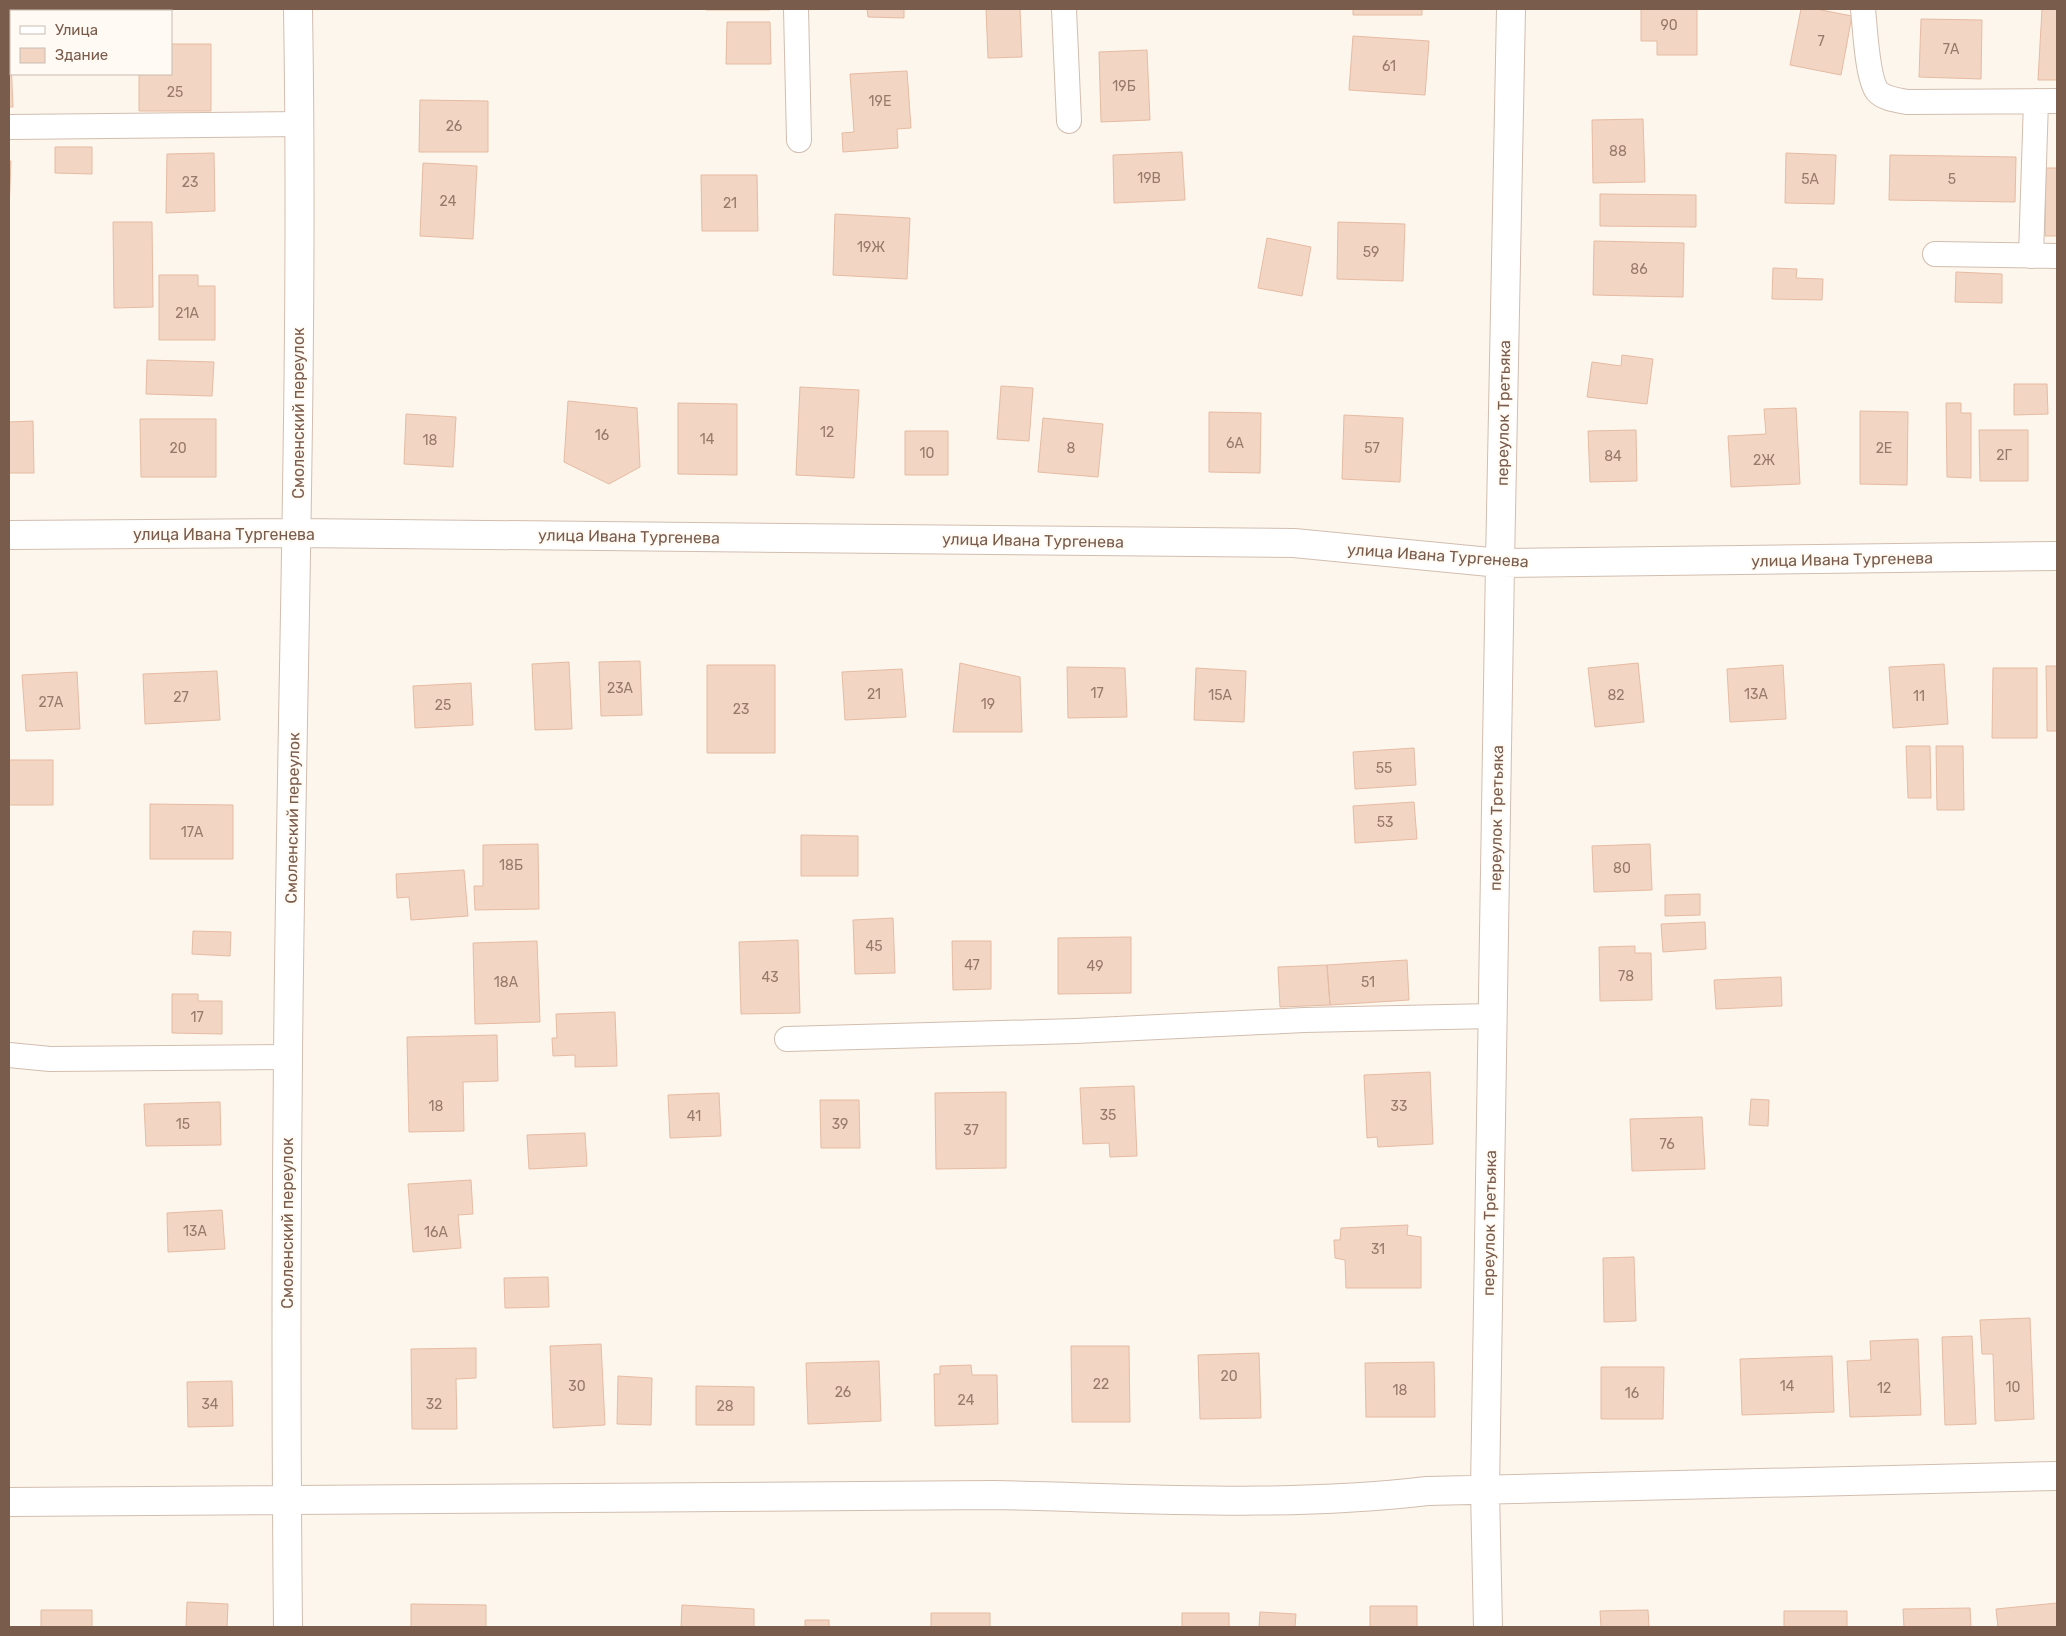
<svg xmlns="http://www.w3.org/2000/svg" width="2066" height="1636" viewBox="0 0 2066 1636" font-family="Rubik,sans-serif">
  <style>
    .building { fill: #f3d5c3; stroke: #e6bba3 }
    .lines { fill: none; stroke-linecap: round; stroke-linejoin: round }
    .lane-casing { stroke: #d1beb0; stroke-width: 26 }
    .street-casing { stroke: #d1beb0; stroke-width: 30 }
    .lane { stroke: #fff; stroke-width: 24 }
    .street { stroke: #fff; stroke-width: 28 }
    .labels { text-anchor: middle; stroke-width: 4; stroke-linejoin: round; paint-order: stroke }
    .number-label { font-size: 14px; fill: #987a6a }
    .street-label { font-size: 16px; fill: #7a5c4d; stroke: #fffaf3 }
  </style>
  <rect width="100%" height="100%" fill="#fdf6ec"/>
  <path class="building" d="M80 9H110V11H80Z
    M706 9H770V10H706Z
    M867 9H904V18L868 17Z
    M986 9H1020L1022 57 988 58Z
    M1353 9H1422V15H1353Z
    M1641 9H1697V55H1657V41H1641Z
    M1801 9H1816L1852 16 1841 75 1790 65Z
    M2042 9H2057V80H2038Z
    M1921 19 1982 20 1981 79 1919 77Z
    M727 22H770L771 64H726Z
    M1353 36 1429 41 1425 95 1349 90Z
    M171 44H211V111H139V74H171Z
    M1147 50 1150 120 1101 122 1099 52Z
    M9 62H11L13 107H9Z
    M907 71 911 128 897 129 898 148 843 152 842 133 854 132 850 74Z
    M420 100 488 101V152H419Z
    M1643 119 1645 182 1593 183 1592 120Z
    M55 147H92V174L55 173Z
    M1182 152 1185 200 1114 203 1113 155Z
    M214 153 215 211 166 213 167 154Z
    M1786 153 1836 155 1834 204 1785 203Z
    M1890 155 2016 157 2015 202 1889 200Z
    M9 161H11L9 212Z
    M423 163 477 166 473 239 420 236Z
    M2046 168H2057V236H2045Z
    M701 175H757L758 231H702Z
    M1600 194 1696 195V227L1600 226Z
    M835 214 910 218 907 279 833 275Z
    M113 222H152L153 307 114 308Z
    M1338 222 1405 224 1403 281 1337 279Z
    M1267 238 1311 247 1302 296 1258 288Z
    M1594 241 1684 243 1683 297 1593 295Z
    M1773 268 1797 269 1796 278 1823 279 1822 300 1772 299Z
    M1956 272 2002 274V303L1955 302Z
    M159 275H198V286H215V340H159Z
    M1622 355 1653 359 1647 404 1587 397 1592 362 1621 366Z
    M147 360 214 362 212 396 146 394Z
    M2014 384H2047L2048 414 2014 415Z
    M1001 386 1033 388 1029 441 997 439Z
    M800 387 859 390 854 478 796 475Z
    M568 401 637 408 640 467 609 484 564 462Z
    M678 403 737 404V475L678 474Z
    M1946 403H1961V413H1971V478L1947 477Z
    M1796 408 1800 484 1731 487 1728 436 1766 434 1764 409Z
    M1860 411 1908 412 1907 485 1860 484Z
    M1209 412 1261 413 1260 473 1209 472Z
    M406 414 456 417 453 467 404 464Z
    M1344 415 1403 418 1400 482 1342 479Z
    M1043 418 1103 424 1098 477 1038 472Z
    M140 419H216V477H141Z
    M33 421 34 473H9V422Z
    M1636 430 1637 481 1590 482 1588 431Z
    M1979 430H2028V481H1980Z
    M905 431H948V475H905Z
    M640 661 642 715 601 716 599 662Z
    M569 662 572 729 535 730 532 664Z
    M960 663 1020 677 1022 732H953Z
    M1638 663 1644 722 1595 727 1588 668Z
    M1944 664 1948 724 1893 728 1889 667Z
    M707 665H775V753H707Z
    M1783 665 1786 719 1730 722 1727 669Z
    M2046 666H2057V731H2047Z
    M1067 667 1125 668 1127 717 1068 718Z
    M1196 668 1246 671 1244 722 1194 720Z
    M1993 668H2037V738H1992Z
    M902 669 906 717 845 720 842 672Z
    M217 671 220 720 145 724 143 674Z
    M77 672 80 729 26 731 22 675Z
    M471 683 473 725 415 728 413 686Z
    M1906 746H1930L1931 798H1908Z
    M1936 746H1963L1964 810H1937Z
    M1414 748 1416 785 1355 789 1353 752Z
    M9 760H53V805H9Z
    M1414 802 1417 839 1355 843 1353 806Z
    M150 804 233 805V859H150Z
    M801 835 858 836V876H801Z
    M538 844 539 909 475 910 474 886H483V845Z
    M1650 844 1652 890 1594 892 1592 846Z
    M464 870 468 916 411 920 409 897 397 898 396 874Z
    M1700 894V915L1665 916V895Z
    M893 918 895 973 855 974 853 920Z
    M1705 922 1706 949 1663 952 1661 924Z
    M193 931 231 932 230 956 192 954Z
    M1131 937V993L1058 994V938Z
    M798 940 800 1013 741 1014 739 942Z
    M537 941 540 1022 475 1024 473 943Z
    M952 941H991V989L953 990Z
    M1635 946V953H1651L1652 1000 1600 1001 1599 947Z
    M1407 960 1409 1000 1330 1005 1327 965Z
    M1327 965 1330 1005 1280 1007 1278 967Z
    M1781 977 1782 1006 1716 1009 1714 980Z
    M172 994H198V1001H222V1034L172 1033Z
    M615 1012 617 1066 575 1067V1055L553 1056 552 1038H557L556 1014Z
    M497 1035 498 1081 463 1082 464 1131 409 1132 407 1037Z
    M1430 1072 1433 1144 1378 1147 1377 1137 1367 1138 1364 1075Z
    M1134 1086 1137 1156 1110 1157 1109 1143 1083 1144 1080 1088Z
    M1006 1092V1168L936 1169 935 1093Z
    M719 1093 721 1136 670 1138 668 1095Z
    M1751 1099 1769 1100 1768 1126 1749 1125Z
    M820 1100H859L860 1148H821Z
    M220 1102 221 1145 146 1146 144 1104Z
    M1702 1117 1705 1169 1632 1171 1630 1119Z
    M585 1133 587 1166 529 1169 527 1135Z
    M471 1180 473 1214 458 1215 461 1248 413 1252 408 1184Z
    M222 1210 225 1249 168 1252 167 1213Z
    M1408 1225 1407 1235 1421 1237V1288H1346L1345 1260 1335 1258 1334 1240H1340L1341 1228Z
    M1634 1257 1636 1321 1604 1322 1603 1258Z
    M548 1277 549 1307 505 1308 504 1278Z
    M2030 1318 2034 1419 1995 1421 1993 1354H1982L1980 1320Z
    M1972 1336 1976 1424 1945 1425 1942 1337Z
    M1918 1339 1921 1415 1850 1417 1847 1361 1871 1360 1870 1341Z
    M601 1344 605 1425 553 1428 550 1346Z
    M1071 1346H1129L1130 1422H1072Z
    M476 1348V1378L456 1379 457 1429H412L411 1349Z
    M1259 1353 1261 1418 1200 1419 1198 1355Z
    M1832 1356 1834 1412 1742 1415 1740 1359Z
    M879 1361 881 1421 808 1424 806 1363Z
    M1434 1362 1435 1417H1366L1365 1363Z
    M971 1365 972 1375H997L998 1424 935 1426 934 1374H940V1366Z
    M1601 1367H1664L1663 1419H1601Z
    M618 1376 652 1378 651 1425 617 1424Z
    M232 1381 233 1426 188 1427 187 1382Z
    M696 1386 754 1387V1425H696Z
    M187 1602 228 1604 227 1627H186Z
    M2057 1603V1627H1998L1996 1609Z
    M411 1604 486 1605V1627H411Z
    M682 1605 754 1609V1627H681Z
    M1370 1606H1417V1627H1370Z
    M1970 1608 1971 1627H1904L1903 1609Z
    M41 1610H92V1627H41Z
    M1648 1610 1649 1627H1601L1600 1611Z
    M1784 1611H1847V1627H1784Z
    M1260 1612 1296 1614 1295 1627H1259Z
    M931 1613H990V1627H931Z
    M1182 1613H1229V1627H1182Z
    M805 1620H829V1627H805Z"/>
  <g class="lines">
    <defs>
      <path id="lane" d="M796 9 799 140
        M1064 9 1069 121
        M1863 9C1865 27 1867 77 1877 91 1884 99 1897 100 1907 102L2057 101
        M9 127 300 124
        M1935 254 2057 256
        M2031 256 2036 101
        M787 1039 1076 1031 1304 1020 1493 1016
        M9 1055 50 1059 288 1057"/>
      <path id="street" d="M9 535 297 533 1294 543 1500 563 2057 556
        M9 1502 994 1495C1138 1498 1283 1508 1427 1491L2057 1476
        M288 1627C286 1438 286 1248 288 1058 291 708 304 359 298 9
        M1488 1627 1485 1490 1500 563 1511 9"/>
    </defs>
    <use href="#lane" class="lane-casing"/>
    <use href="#street" class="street-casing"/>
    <use href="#lane" class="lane"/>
    <use href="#street" class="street"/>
  </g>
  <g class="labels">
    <g class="number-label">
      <text x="1669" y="30">90</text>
      <text x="1821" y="46">7</text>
      <text x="1951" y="54">7А</text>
      <text x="1389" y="71">61</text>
      <text x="1124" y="91">19Б</text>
      <text x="175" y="97">25</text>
      <text x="880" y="106">19Е</text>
      <text x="454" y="131">26</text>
      <text x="1618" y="156">88</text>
      <text x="1149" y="183">19В</text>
      <text x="1810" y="184">5А</text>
      <text x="1952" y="184">5</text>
      <text x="190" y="187">23</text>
      <text x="448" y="206">24</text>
      <text x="730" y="208">21</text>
      <text x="871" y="252">19Ж</text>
      <text x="1371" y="257">59</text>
      <text x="1639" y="274">86</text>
      <text x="187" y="318">21А</text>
      <text x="827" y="437">12</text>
      <text x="602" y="440">16</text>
      <text x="707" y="444">14</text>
      <text x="430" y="445">18</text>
      <text x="1235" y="448">6А</text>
      <text x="178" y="453">20</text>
      <text x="1071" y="453">8</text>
      <text x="1372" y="453">57</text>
      <text x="1884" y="453">2Е</text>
      <text x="927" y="458">10</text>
      <text x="2004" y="460">2Г</text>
      <text x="1613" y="461">84</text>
      <text x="1764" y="465">2Ж</text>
      <text x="620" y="693">23А</text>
      <text x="1097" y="698">17</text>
      <text x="874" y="699">21</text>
      <text x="1756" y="699">13А</text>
      <text x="1220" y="700">15А</text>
      <text x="1616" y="700">82</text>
      <text x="1919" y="701">11</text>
      <text x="181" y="702">27</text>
      <text x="51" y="707">27А</text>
      <text x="988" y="709">19</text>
      <text x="443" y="710">25</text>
      <text x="741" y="714">23</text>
      <text x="1384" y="773">55</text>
      <text x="1385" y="827">53</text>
      <text x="192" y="837">17А</text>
      <text x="511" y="870">18Б</text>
      <text x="1622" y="873">80</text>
      <text x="874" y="951">45</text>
      <text x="972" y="970">47</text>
      <text x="1095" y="971">49</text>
      <text x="1626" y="981">78</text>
      <text x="770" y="982">43</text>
      <text x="506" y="987">18А</text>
      <text x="1368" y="987">51</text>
      <text x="197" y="1022">17</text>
      <text x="436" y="1111">18</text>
      <text x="1399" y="1111">33</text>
      <text x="1108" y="1120">35</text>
      <text x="694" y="1121">41</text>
      <text x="183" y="1129">15</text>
      <text x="840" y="1129">39</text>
      <text x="971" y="1135">37</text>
      <text x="1667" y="1149">76</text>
      <text x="195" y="1236">13А</text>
      <text x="436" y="1237">16А</text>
      <text x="1378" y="1254">31</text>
      <text x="1229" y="1381">20</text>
      <text x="1101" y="1389">22</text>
      <text x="577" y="1391">30</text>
      <text x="1787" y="1391">14</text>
      <text x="2013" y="1392">10</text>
      <text x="1884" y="1393">12</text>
      <text x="1400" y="1395">18</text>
      <text x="843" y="1397">26</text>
      <text x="1632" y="1398">16</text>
      <text x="966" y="1405">24</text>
      <text x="210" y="1409">34</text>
      <text x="434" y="1409">32</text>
      <text x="725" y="1411">28</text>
    </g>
    <g class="street-label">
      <text transform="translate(298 413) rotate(-90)" y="6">Смоленский переулок</text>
      <text transform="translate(1503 413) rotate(-89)" y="6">переулок Третьяка</text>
      <text x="224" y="540">улица Ивана Тургенева</text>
      <text transform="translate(629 536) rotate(1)" y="6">улица Ивана Тургенева</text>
      <text transform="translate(1033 540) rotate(1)" y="6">улица Ивана Тургенева</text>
      <text transform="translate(1438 555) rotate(4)" y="6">улица Ивана Тургенева</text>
      <text transform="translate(1842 559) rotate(-1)" y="6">улица Ивана Тургенева</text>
      <text transform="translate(292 818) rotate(-89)" y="6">Смоленский переулок</text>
      <text transform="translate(1496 818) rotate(-89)" y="6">переулок Третьяка</text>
      <text transform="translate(287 1223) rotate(-90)" y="6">Смоленский переулок</text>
      <text transform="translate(1489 1223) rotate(-89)" y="6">переулок Третьяка</text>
    </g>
  </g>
  <rect width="2066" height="1636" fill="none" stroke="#7a5c4d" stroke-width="20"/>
  <rect x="10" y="10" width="162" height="65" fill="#fffaf3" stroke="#cabbb1"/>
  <rect x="20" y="26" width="25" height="8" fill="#ffffff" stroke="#cabbb1"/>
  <text x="55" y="35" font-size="15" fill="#7a5c4d">Улица</text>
  <rect x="20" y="48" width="25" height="15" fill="#f3d5c3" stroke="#cabbb1"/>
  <text x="55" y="60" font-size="15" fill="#7a5c4d">Здание</text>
</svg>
